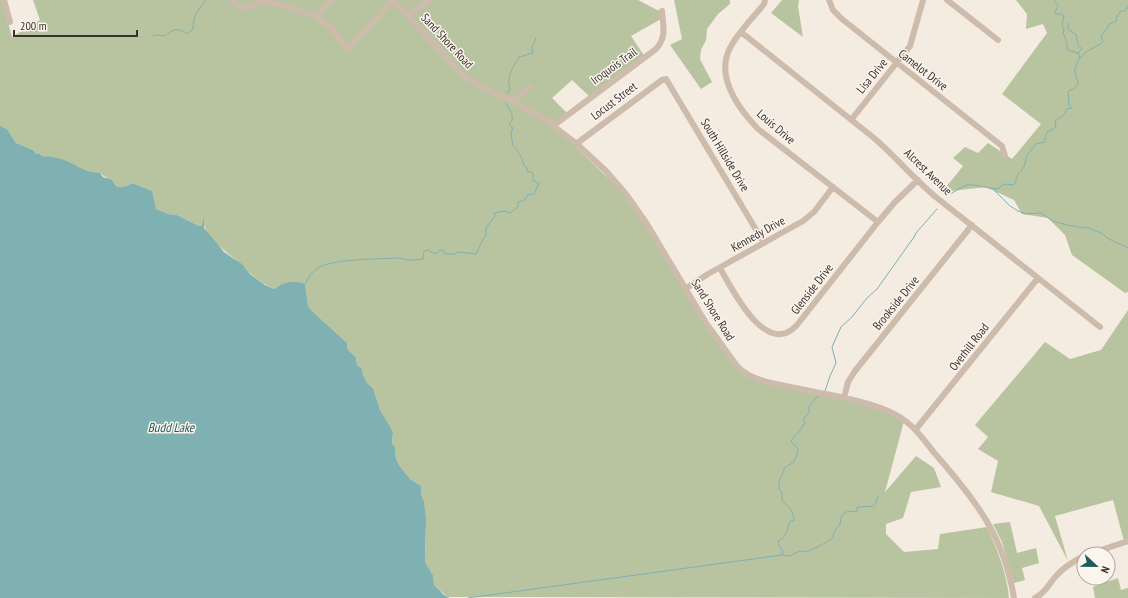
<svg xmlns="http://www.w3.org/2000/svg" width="1128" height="598" viewBox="0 0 1128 598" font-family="'PT Sans Narrow',sans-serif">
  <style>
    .green { fill: #b8c4a0 }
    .water { fill: #7fb0b2 }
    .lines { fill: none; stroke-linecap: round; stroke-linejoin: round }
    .stream { stroke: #7fb0b2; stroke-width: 1 }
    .minor { stroke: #cdbbac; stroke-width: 6 }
    .labels { text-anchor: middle; stroke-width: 3; stroke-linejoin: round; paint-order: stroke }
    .street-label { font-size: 12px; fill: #3b302b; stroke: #fbf5ee }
    .water-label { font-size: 13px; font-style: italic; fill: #1f5a5e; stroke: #fbf5ee }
  </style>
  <rect width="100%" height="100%" fill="#f4ebe1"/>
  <path class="green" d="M0 0H2L12 37 40 20 33 0H638L661 12V19L631 36 645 57 590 97 572 80 552 98 568 114 554 126 629 198 738 369 763 382 874 405 904 421 885 492 916 456 934 468 941 487 911 492 903 518 886 524V534L904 552 938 549 940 534 987 527C997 549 1007 573 1009 598L447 597C442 593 439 588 434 585L433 575 425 562 426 529 424 501 421 494V486L410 479 399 465 396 457 395 447 392 443 393 433 391 428 380 410 373 388 368 384 363 375 362 369 357 365 356 357 348 350 347 343 311 310 308 306 305 284C293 283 283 281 274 289 265 285 258 280 251 274 247 271 244 266 240 263 226 251 205 239 203 220L201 226H199L177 215 168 214 156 209 144 188 132 183 123 188 119 187 100 173H91L80 169 70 163 45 156 44 157 38 153 36 154 33 150 16 143 7 129 2 127 0 125Z
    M674 0H730V4L718 14 707 29 706 40 701 50 700 59 712 82 701 89 670 45 682 39Z
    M782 0H799L798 6 803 37 771 13Z
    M1016 0H1128V292L1125 293 1072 255 1065 235 1048 218 1022 214 1014 200 986 187 942 192 963 166 953 158 965 147 978 153 988 143 1012 159 1041 124 1002 94 1047 33 1043 24 1026 29 1027 14Z
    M1128 310V540L1124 541 1113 500 1055 516 1068 561 1039 506 991 492 998 461 978 449 988 437 975 425 1045 342 1070 359 1101 350Z
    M1010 522 1017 553 1036 548 1039 563 1022 568 1025 580 1014 583 1002 542 993 524Z
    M1118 578 1121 590 1128 588V598H1095L1093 587Z"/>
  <path class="water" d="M0 125 2 127 7 129 16 143 33 150 36 154 38 153 44 157 45 156C50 157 56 157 61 159 77 164 81 172 100 173L103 177 112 180C117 190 124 188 132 183L152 191 156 209 168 214 177 215 199 226H201L204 218V228L224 252 242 264 250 274 265 285 274 289C282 282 295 280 305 284L308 306 311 310 347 343 348 350 356 357 357 365 362 369 363 375 368 384 373 388 380 410 391 428 393 433 392 443 395 447 396 458 399 465 410 479 421 486V494L424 501 426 519 425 562 433 575 434 585C440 589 442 596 450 598H0Z"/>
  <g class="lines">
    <path class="stream" d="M1068 23V29L1076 35 1078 45 1082 49 1078 53
      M153 36 157 35 165 36C173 29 178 27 187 34L193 29C193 16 198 10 206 0
      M1080 58 1086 52 1102 43 1103 41 1101 36 1107 28 1108 25 1116 21 1117 16 1121 11H1125L1128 6
      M507 94 510 89C506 76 513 68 519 57L533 53 532 48 536 38
      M994 190 1010 206 1018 211 1026 214 1041 213 1053 221 1067 225 1083 228 1087 227 1101 233 1109 239 1128 248
      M950 194 966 185H975L994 189 999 188 1004 184 1014 185 1018 174 1024 167 1027 155 1036 144 1044 142 1047 132 1055 128 1056 126 1055 121 1064 115 1067 109 1072 108 1068 104 1069 98 1068 92 1070 90 1074 89 1078 84C1078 78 1074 74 1075 68 1077 61 1082 59 1078 53L1067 50V43L1065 38V36L1063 34 1064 30 1062 24 1064 16 1062 14H1057L1055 12 1058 6 1054 0
      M305 284C308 280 310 274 314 271 325 258 382 259 400 258 408 261 415 260 423 259L424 251 428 250 433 253H437L440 250H443L445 254H455L458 252 476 254 484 237 486 236V228L495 216 494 213 504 211 510 213 519 206 517 203 526 199 527 195 534 194 539 183 533 181V173L527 171V168L524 166C523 160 518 149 513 146L511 133 513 128 509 124C516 118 510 110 506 103
      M825 391 830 376 836 363 832 347 841 327 852 317 867 298 877 289 914 237 916 233 937 209
      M782 555 783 551 779 546 778 541C787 537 787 530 790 521H794C794 512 789 506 782 501V492L779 490V481L784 471V468C794 463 796 461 798 449L791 441C794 437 796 435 800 431 802 429 802 426 805 423L803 420 809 412V406L818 396
      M468 598 782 555 790 556C795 553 801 549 807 552 816 547 825 544 833 538 833 532 836 529 840 524 841 522 840 520 841 518 844 510 850 511 857 512V507L874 506 878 496"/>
    <path class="minor" d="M4 0 10 22
      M232 0 236 5 244 8 262 2H271L316 16 329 26 348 49 393 0 462 74 476 84 518 104 544 119 578 145 606 171 626 194 647 224 706 323 737 366C745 375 756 379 767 382 792 388 817 392 841 397 857 401 873 404 888 411 912 421 921 437 937 456 976 501 1004 536 1014 598
      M765 0 764 4C753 18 738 32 730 48 715 77 739 109 758 129L878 222
      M829 0 833 10 842 19 1002 146 1005 156
      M947 0 998 40
      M316 16 332 0
      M408 16 429 0
      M741 32 874 138C896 157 915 180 937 198L1100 327
      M513 101 530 87
      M851 120 910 46 923 0
      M553 126 656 49C667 37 663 26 662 11
      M576 144 662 80 666 79 764 243
      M720 268C732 289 766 359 797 325L878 222 895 202 918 180
      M685 289 708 274 803 221 814 212 833 187
      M844 398 848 382 855 371 972 225
      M916 429 1038 278
      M1089 554 1128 541
      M1035 598C1046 593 1049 583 1057 575 1065 566 1074 561 1084 556"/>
  </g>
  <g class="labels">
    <g class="street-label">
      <text transform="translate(447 41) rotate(47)" y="4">Sand Shore Road</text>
      <text transform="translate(614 66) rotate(-36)" y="4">Iroquois Trail</text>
      <text transform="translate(923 70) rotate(38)" y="4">Camelot Drive</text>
      <text transform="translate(872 76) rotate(-51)" y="4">Lisa Drive</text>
      <text transform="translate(614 101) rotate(-37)" y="4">Locust Street</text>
      <text transform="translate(776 127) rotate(41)" y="4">Louis Drive</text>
      <text transform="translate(725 155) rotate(59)" y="4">South Hillside Drive</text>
      <text transform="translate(928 172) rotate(44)" y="4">Alcrest Avenue</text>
      <text transform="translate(758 234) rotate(-29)" y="4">Kennedy Drive</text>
      <text transform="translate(812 289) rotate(-52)" y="4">Glenside Drive</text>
      <text transform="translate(896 303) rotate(-51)" y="4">Brookside Drive</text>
      <text transform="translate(713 310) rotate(58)" y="4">Sand Shore Road</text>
      <text transform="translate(969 347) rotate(-52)" y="4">Overhill Road</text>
    </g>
    <g class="water-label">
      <text x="171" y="432">Budd Lake</text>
    </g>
  </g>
  <g transform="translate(1096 566) rotate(112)"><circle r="19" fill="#fbf5ee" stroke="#aea6a0"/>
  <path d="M0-3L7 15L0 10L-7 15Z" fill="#1f5a5e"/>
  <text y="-6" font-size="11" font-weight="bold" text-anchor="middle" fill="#3b302b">N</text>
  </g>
  <path d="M14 30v6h123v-6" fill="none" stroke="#3b302b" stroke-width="2"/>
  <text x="20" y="30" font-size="12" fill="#3b302b" stroke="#fbf5ee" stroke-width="3" paint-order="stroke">200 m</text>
</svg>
